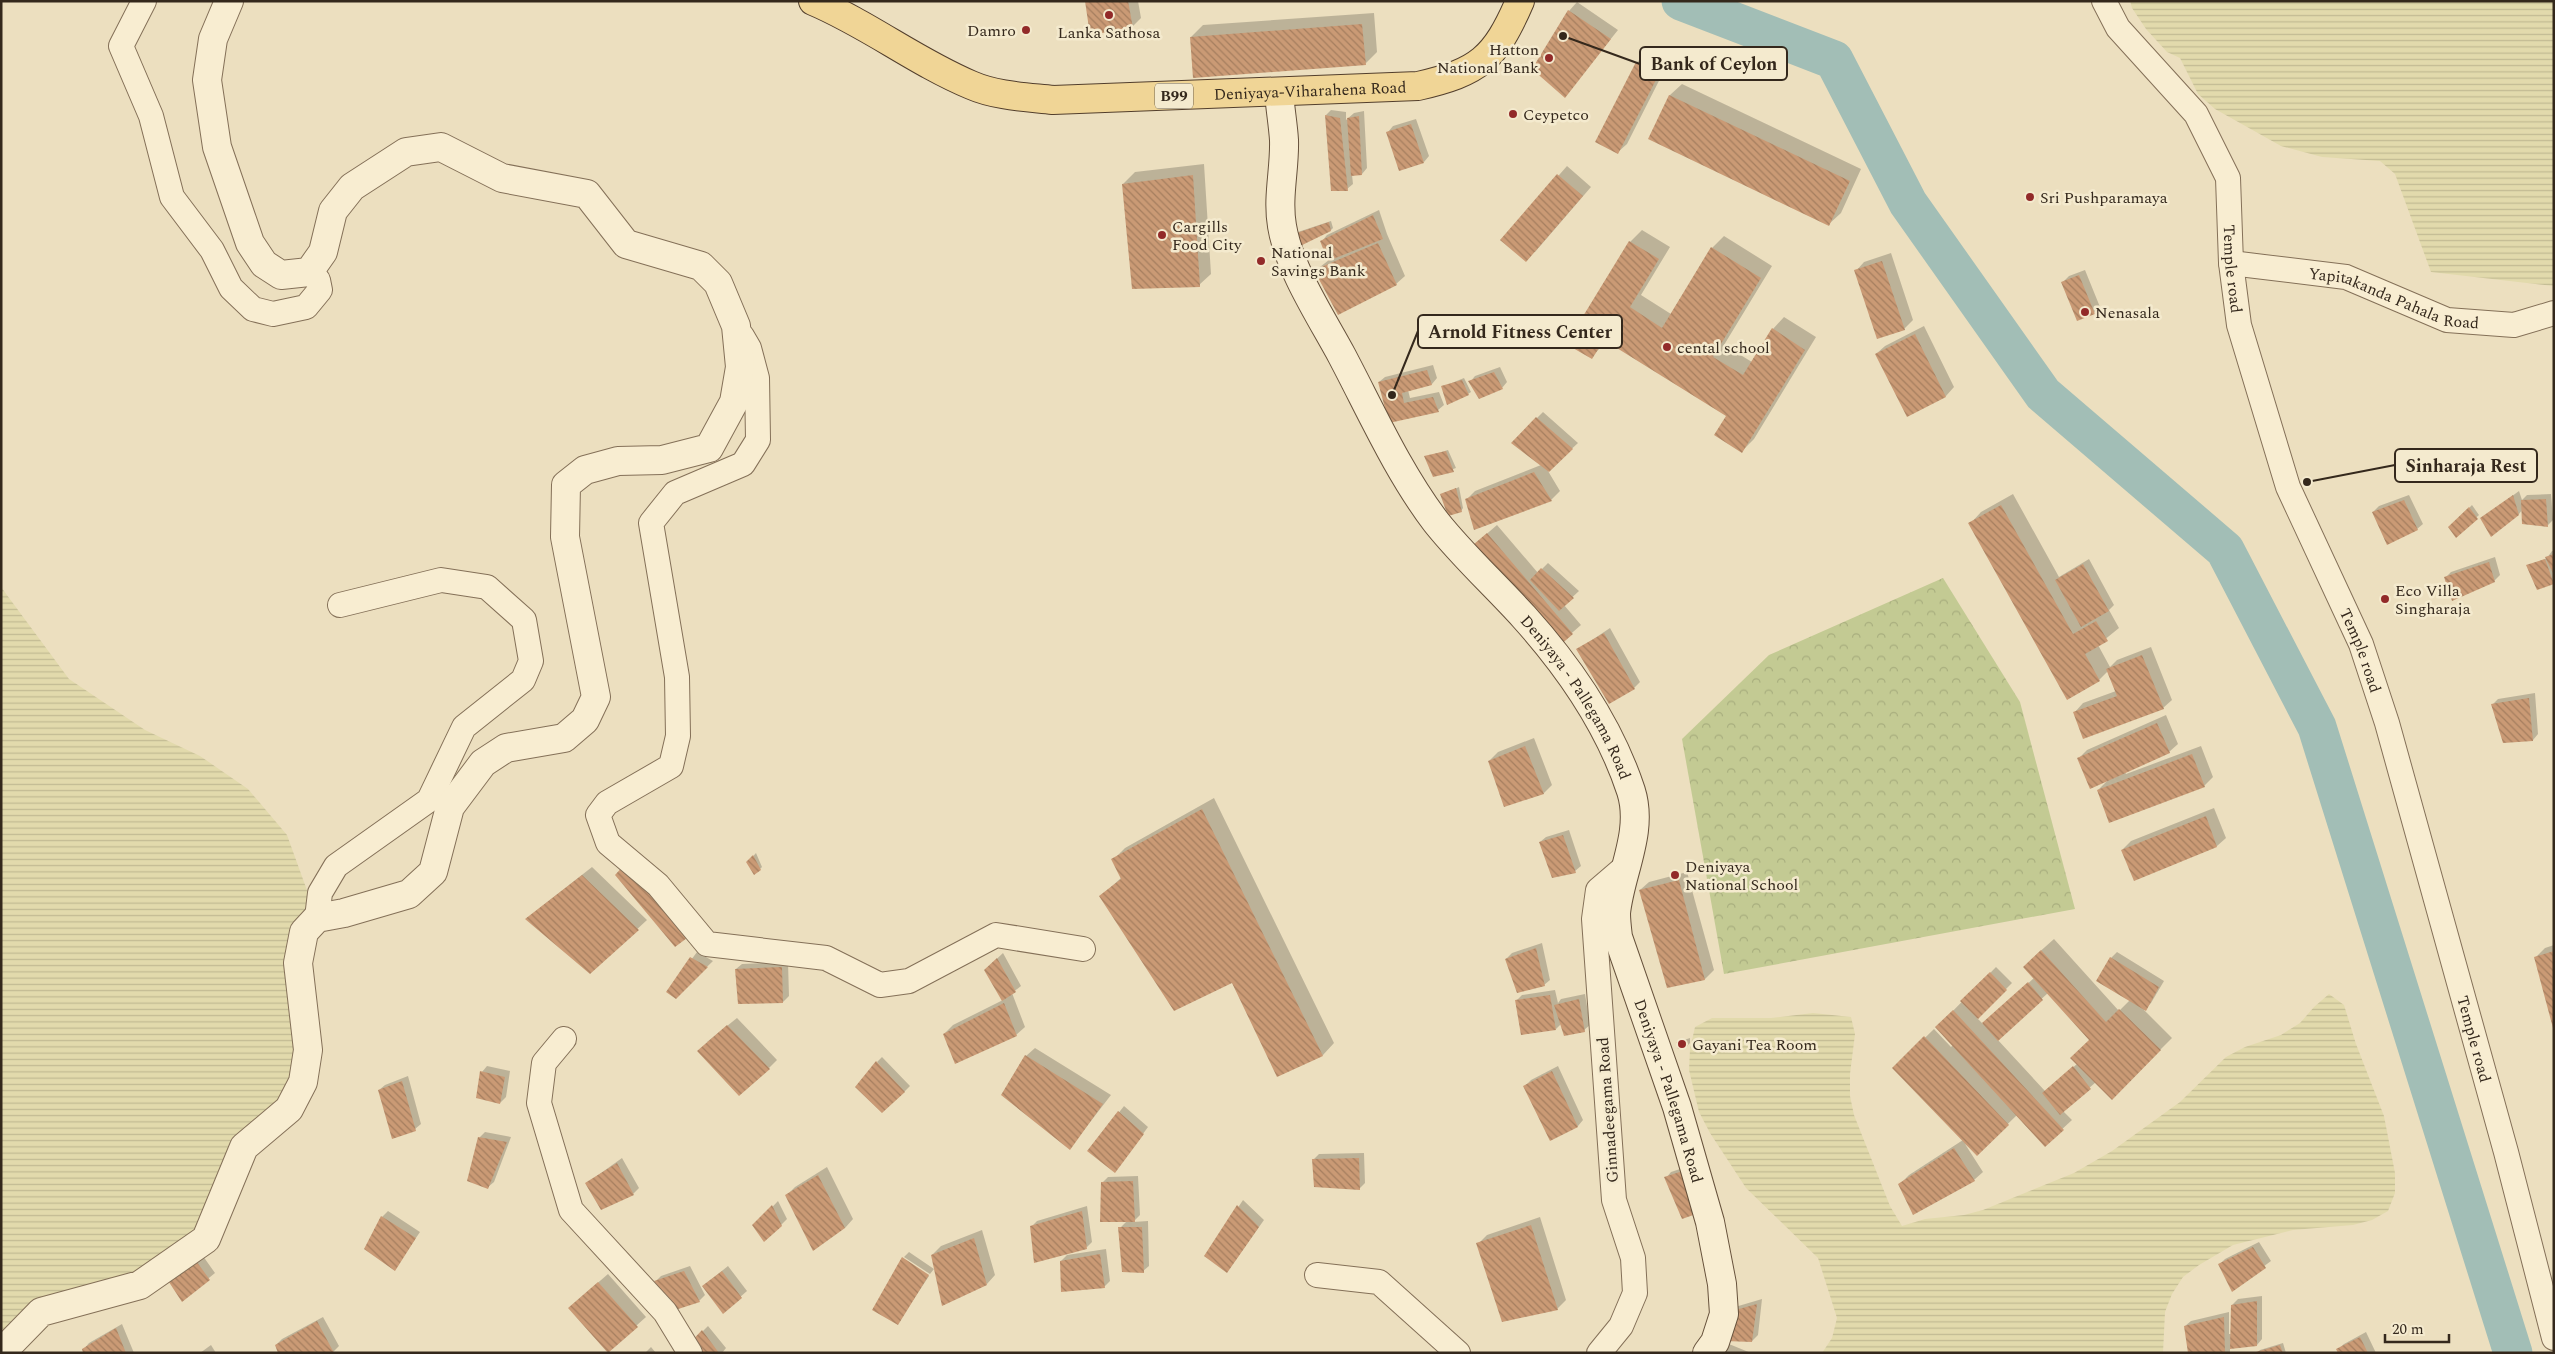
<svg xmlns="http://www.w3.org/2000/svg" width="2555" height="1354" viewBox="0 0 2555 1354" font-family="Spectral,serif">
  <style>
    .farmland { fill: url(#farmland-rules) }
    .park { fill: url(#park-crowns) }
    .shadow { fill: #0003; fill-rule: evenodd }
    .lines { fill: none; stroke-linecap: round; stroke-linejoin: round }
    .river { stroke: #a2beb6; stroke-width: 39 }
    .building { fill: url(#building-back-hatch) }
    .minor-casing { stroke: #847058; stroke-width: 26 }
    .tertiary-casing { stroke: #847058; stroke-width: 30 }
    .secondary-casing { stroke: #66513b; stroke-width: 30 }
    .primary-casing { stroke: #523e2c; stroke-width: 30 }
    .minor { stroke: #f8edd1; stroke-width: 24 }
    .tertiary { stroke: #f8edd1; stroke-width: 28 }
    .secondary { stroke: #f8edd1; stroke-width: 28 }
    .primary { stroke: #f0d596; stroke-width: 28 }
    .poi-dot { fill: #922a29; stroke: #f4eace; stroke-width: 2 }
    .labels { text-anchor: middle; stroke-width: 5; stroke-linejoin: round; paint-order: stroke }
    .shield { fill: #f4eace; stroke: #6e6251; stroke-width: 1 }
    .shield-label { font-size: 15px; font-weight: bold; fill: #34281c }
    .poi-label { font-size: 16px; fill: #34281c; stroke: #f4eace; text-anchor: start }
    .street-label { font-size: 16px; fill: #34281c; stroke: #f4eace }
    .leader { fill: none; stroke: #34281c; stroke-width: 2 }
    .callout-dot { fill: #34281c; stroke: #f4eace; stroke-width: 2 }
    .callout { fill: #f4eace; stroke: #34281c; stroke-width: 2 }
    .callout-label { font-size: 18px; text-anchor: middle; font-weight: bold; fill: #34281c }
  </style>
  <defs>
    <pattern id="farmland-rules" width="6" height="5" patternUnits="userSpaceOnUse" patternTransform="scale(1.25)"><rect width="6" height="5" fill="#e2daac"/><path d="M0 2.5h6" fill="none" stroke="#c2bb93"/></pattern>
    <pattern id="park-crowns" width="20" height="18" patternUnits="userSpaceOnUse" patternTransform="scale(1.25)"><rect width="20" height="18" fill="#c3ca93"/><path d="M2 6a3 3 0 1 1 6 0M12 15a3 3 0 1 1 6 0" fill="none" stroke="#a8ae7e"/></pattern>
    <pattern id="building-back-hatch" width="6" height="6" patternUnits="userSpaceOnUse" patternTransform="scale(1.25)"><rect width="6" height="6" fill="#ca9a75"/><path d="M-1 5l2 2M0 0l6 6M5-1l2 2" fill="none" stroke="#a57e5f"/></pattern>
  </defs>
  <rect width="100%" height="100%" fill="#ecdfbf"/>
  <path class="farmland" d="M2130 1H2554V286L2431 272 2395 174 2380 161 2322 157 2281 146 2215 109 2198 94 2180 58 2167 52 2146 29 2132 8Z
    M1 587 69 679 145 730 200 756 248 789 287 835 317 918 304 932 303 1082 244 1148 206 1239 140 1285 41 1312 1 1353Z
    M2329 994 2344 1005 2356 1044 2384 1116 2395 1173V1193L2388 1211 2372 1220 2353 1225 2293 1230 2233 1245 2199 1265 2183 1277 2172 1294 2165 1312 2163 1353H1822L1832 1338 1837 1318 1818 1258 1746 1188 1710 1133 1699 1112 1689 1070 1690 1049 1695 1027 1712 1018H1771L1813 1013 1851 1017 1855 1034 1850 1074V1096L1854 1115 1890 1206 1902 1226 1925 1219 1964 1215 1983 1210 2074 1173 2112 1151 2180 1102 2226 1057 2245 1047 2281 1035 2300 1023 2314 1007Z"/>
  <path class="park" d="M1943 578 2020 702 2075 909 1724 974 1682 739 1769 655Z"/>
  <path class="shadow" d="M1087 1H1138L1141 18 1132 27Z
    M1577 2 1618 30 1565 96 1569 11Z
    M1374 13 1377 52 1365 64 1191 37 1203 25Z
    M1646 54 1667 65 1627 144 1618 152 1597 141 1637 62Z
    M1682 84 1861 169 1841 213 1829 224 1650 139 1670 95Z
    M1331 110 1346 112V120L1354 113 1364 111 1367 168 1362 174 1352 175 1353 184 1347 189 1326 115Z
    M1416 119 1429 156 1424 162 1388 132 1393 126Z
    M1204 164 1211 274 1199 285 1123 184 1135 172Z
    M1567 166 1591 187 1535 252 1502 240Z
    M1379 210 1387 234 1405 276 1396 284 1316 270 1329 260 1322 241 1327 235Z
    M1331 221 1333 228 1331 230 1292 234Z
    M1642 230 1670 247 1641 295 1671 314 1712 248 1724 236 1772 266 1724 345 1752 362 1773 329 1784 317 1816 337 1754 439 1742 451 1728 416 1607 340 1591 358 1630 242Z
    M1891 253 1913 320 1904 329 1856 271 1864 262Z
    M2085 270 2100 307 2094 313 2063 282 2069 276Z
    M1924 326 1954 387 1946 396 1907 415 1876 354 1885 346Z
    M1433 365 1437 378 1432 384 1408 390 1410 398 1439 392 1444 405 1438 410 1389 421 1379 382 1385 377Z
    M1500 367 1507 382 1502 388 1470 382 1475 376Z
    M1464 378 1471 392 1468 394 1442 387Z
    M1543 412 1578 443 1548 471 1560 491 1551 500 1475 528 1466 500 1475 491 1541 465 1512 443Z
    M1448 450 1456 468 1434 476 1425 457Z
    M1459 487 1463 508 1461 511 1441 495Z
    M2519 491 2522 500 2527 495 2551 494 2553 520 2547 526 2522 510 2519 514 2482 518Z
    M2013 494 2059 577 2089 559 2114 605 2109 610 2119 628 2098 645 2110 667 2117 660 2151 647 2172 700 2163 708 2075 712 2083 703 2116 691 2108 671 2099 680 1970 524 1981 512Z
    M2409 495 2423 524 2417 529 2373 512 2379 506Z
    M2472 505 2479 515 2456 536 2450 527Z
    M1497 525 1538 573 1548 563 1579 591 1564 605 1581 625 1558 645 1468 550Z
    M2552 551H2554L2553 583 2528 566 2547 558Z
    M2495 557 2500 575 2494 581 2445 578 2451 572Z
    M1610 628 1640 682 1634 688 1577 650Z
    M2535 693 2538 734 2533 740 2492 705 2498 699Z
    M2166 715 2178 744 2169 752 2125 772 2126 774 2201 746 2213 777 2204 786 2098 790 2108 780 2078 759 2087 750Z
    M1534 738 1552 785 1544 793 1489 761 1498 752Z
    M1214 798 1334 1043 1323 1055 1278 1076 1232 982 1101 896 1121 878 1113 860 1125 848Z
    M2214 808 2226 838 2217 846 2122 850 2131 841Z
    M1569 830 1581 866 1575 871 1540 842 1546 837Z
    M756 853 762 867 760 869 747 863Z
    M592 867 647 920 590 973 536 911Z
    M1687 872 1714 970 1705 979 1668 986 1640 890 1649 882Z
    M2054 939 2119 1011 2130 1000 2111 958 2117 952 2164 981 2151 1003 2144 1010 2172 1038 2112 1098 2096 1082 2063 1111 2072 1120 2045 1145 2017 1115 1977 1154 1965 1144 1983 1172 1974 1180 1900 1184 1909 1175 1963 1140 1894 1068 1934 1029 1951 1047 1953 1045 1945 1019 1996 967 2012 983 1977 1018 1983 1024 2034 978 2036 955ZM2048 993 2090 1040 2077 1064 2045 1091 1997 1039Z
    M1542 943 1550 980 1544 985 1506 959 1512 953Z
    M2554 945V1025L2536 957 2545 948Z
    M697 952 713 961 676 997 668 991Z
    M1003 953 1021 986 1012 993 1025 1027 1016 1035 944 1034 953 1025 1003 1000 985 970Z
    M788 962 789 996 783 1002 736 969 742 964Z
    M1555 990 1558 1003 1561 999 1585 994 1590 1025 1584 1030 1562 1023 1556 1029 1516 1001 1522 995Z
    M737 1018 777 1060 769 1068 707 1042Z
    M1690 1038V1043L1688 1045 1678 1042Z
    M1035 1048 1111 1095 1070 1148 1026 1056Z
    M882 1057 910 1086 904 1092 877 1062Z
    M487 1066 510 1071 506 1097 500 1103 482 1072Z
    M1558 1066 1583 1120 1578 1126 1550 1139 1525 1086 1531 1080Z
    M408 1076 421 1124 415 1129 379 1090 385 1085Z
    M1124 1106 1148 1127 1115 1172 1089 1151Z
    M485 1132 511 1137 494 1182 488 1187 479 1138Z
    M1364 1153 1365 1183 1359 1189 1313 1160 1319 1154Z
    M622 1158 639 1188 633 1194 601 1208 587 1183Z
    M1692 1165 1704 1206 1666 1178 1671 1172Z
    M827 1167 853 1219 845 1228 786 1196 795 1187Z
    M1138 1176 1140 1215 1133 1222 1148 1221 1149 1266 1143 1271 1120 1228 1127 1221 1102 1183 1108 1177Z
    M1243 1200 1264 1220 1227 1272 1206 1256Z
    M778 1201 787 1219 781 1225 754 1226Z
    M1087 1206 1092 1242 1087 1247 1031 1227 1037 1221Z
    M388 1211 420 1232 395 1269 382 1217Z
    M1540 1217 1566 1300 1557 1309 1478 1244 1487 1235Z
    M982 1230 995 1275 987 1284 932 1255 941 1246Z
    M2259 1242 2271 1261 2232 1290 2220 1264 2225 1259Z
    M198 1249 215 1273 182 1300Z
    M1106 1249 1110 1281 1104 1287 1061 1261 1067 1255Z
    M909 1252 934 1269 930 1274 904 1257Z
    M903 1259 929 1276 898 1323Z
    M690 1266 705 1295 699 1301 656 1281 661 1276Z
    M728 1266 747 1291 723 1312 703 1286Z
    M608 1274 646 1317 608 1351 579 1299Z
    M2262 1296V1339L2257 1345 2230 1348V1353H2189L2185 1326 2191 1321 2229 1312V1334H2232V1305L2238 1299Z
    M1762 1299 1758 1335 1752 1341 1735 1307Z
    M323 1317 339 1346 332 1353 276 1345 282 1339Z
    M122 1324 134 1353H85L84 1349 89 1343Z
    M708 1326 726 1348 722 1353H696L689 1345Z
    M2366 1332 2376 1353H2339L2338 1349 2344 1344Z
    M2283 1343 2286 1353H2257L2260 1350Z
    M1729 1344 1751 1353H1722Z
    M211 1345 216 1353H200Z
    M651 1347 656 1353H645Z"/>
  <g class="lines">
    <path class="river" d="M1681 1 1834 60 1908 203 2043 394 2225 550 2317 727 2513 1353"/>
  </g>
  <path class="building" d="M1085 1H1128L1133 28 1090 35Z
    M1568 10 1611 39 1565 98 1532 69Z
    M1362 24 1366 65 1193 78 1190 37Z
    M1636 62 1659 74 1618 154 1595 142Z
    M1669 95 1850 181 1829 226 1648 139Z
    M1325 115 1340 118 1348 191H1331Z
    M1359 116 1362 175 1351 176 1347 118Z
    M1411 124 1424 163 1399 171 1386 132Z
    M1557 174 1583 196 1526 262 1500 240Z
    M1193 175 1200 287 1132 289 1122 184Z
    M1373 215 1383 239 1328 261 1320 241Z
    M1329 222 1331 231 1294 249 1288 236Z
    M1629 241 1659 259 1630 307 1662 328 1711 247 1761 278 1713 357 1743 375 1772 328 1805 350 1742 453 1714 435 1726 416 1604 340 1592 359 1566 344Z
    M1378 243 1397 285 1338 315 1314 270Z
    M1882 261 1905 330 1877 339 1854 270Z
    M2079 275 2095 314 2077 321 2061 282Z
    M1915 334 1946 397 1907 417 1875 354Z
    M1427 370 1432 385 1402 393 1404 403 1433 397 1439 412 1389 423 1378 382Z
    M1494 372 1503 389 1479 399 1468 381Z
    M1462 380 1469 395 1447 405 1441 386Z
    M1536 417 1573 449 1549 472 1511 443Z
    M1446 451 1454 472 1433 477 1424 456Z
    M1534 472 1552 501 1474 530 1465 499Z
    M1456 488 1462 512 1448 516 1440 494Z
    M2513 495 2519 515 2491 537 2480 518Z
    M2546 499 2548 527 2522 524 2521 500Z
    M2404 500 2418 530 2387 545 2372 512Z
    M2001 505 2073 634 2096 621 2108 641 2085 654 2100 681 2067 700 1968 523Z
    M2469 507 2478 519 2456 538 2448 527Z
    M1487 533 1573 634 1558 647 1467 550Z
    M2554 554V575L2545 557Z
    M2545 559 2554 584 2537 590 2526 565Z
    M2489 562 2495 582 2452 601 2444 577Z
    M2083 564 2109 611 2081 627 2055 580Z
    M1541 568 1574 598 1559 611 1530 580Z
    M1604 633 1635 689 1609 704 1576 649Z
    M2142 655 2164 709 2083 739 2073 712 2117 696 2106 669Z
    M2529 698 2533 741 2503 743 2491 704Z
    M2157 723 2170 753 2090 789 2077 758Z
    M1525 746 1544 794 1504 807 1488 761Z
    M2192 754 2205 787 2109 823 2097 790Z
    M1202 809 1323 1056 1277 1077 1232 983 1174 1011 1099 896 1121 879 1111 859Z
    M2206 816 2217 847 2134 881 2121 850Z
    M1563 835 1576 873 1552 878 1539 842Z
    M753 855 761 870 754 875 746 862Z
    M625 864 687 938 675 947 615 875Z
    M582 875 639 930 590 974 525 919Z
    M1679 880 1705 980 1667 988 1639 890Z
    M1536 948 1545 986 1517 993 1505 959Z
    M2041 950 2106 1022 2119 1009 2161 1050 2112 1100 2070 1058 2089 1040 2023 967Z
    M2554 951V1028H2553L2534 957Z
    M690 957 708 967 676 999 666 992Z
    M2110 957 2159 987 2146 1011 2096 981Z
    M997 958 1016 992 1002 1001 984 970Z
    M782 967 783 1003 738 1004 735 969Z
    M1990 972 2007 990 1978 1019 1960 1001Z
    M2028 982 2043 1000 1998 1041 1982 1023Z
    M1550 995 1556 1030 1521 1035 1515 1000Z
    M1579 999 1585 1032 1564 1036 1554 1005Z
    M1004 1003 1017 1036 955 1064 943 1034Z
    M1953 1010 2064 1130 2045 1147 1935 1027Z
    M727 1025 770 1069 739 1096 697 1051Z
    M1924 1036 2009 1125 1977 1156 1892 1068Z
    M1687 1040 1688 1046 1678 1049 1676 1042Z
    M1025 1055 1103 1104 1070 1150 1001 1095Z
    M876 1061 905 1092 882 1113 855 1087Z
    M2073 1066 2091 1089 2060 1115 2042 1093Z
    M480 1071 505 1077 500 1104 476 1098Z
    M1552 1071 1578 1127 1550 1141 1523 1086Z
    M402 1081 416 1131 392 1139 378 1090Z
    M1118 1111 1144 1134 1115 1173 1087 1151Z
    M478 1137 507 1142 488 1189 467 1181Z
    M1954 1148 1975 1181 1913 1215 1898 1184Z
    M1359 1158 1360 1190 1314 1187 1312 1159Z
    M617 1163 634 1195 601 1210 585 1183Z
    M1686 1170 1699 1213 1682 1219 1664 1177Z
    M818 1175 845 1228 813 1251 785 1195Z
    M1133 1181 1135 1222H1100L1101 1182Z
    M772 1205 782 1226 764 1242 752 1225Z
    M1237 1205 1259 1227 1227 1273 1204 1256Z
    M1082 1211 1087 1249 1034 1263 1030 1226Z
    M381 1216 416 1238 395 1271 364 1249Z
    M1531 1225 1558 1310 1502 1322 1476 1243Z
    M1118 1227H1142L1144 1273 1122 1272Z
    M974 1238 987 1285 942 1306 931 1255Z
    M2253 1247 2266 1268 2232 1292 2218 1264Z
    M191 1254 210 1280 182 1302 165 1276Z
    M1100 1254 1105 1288 1061 1292 1060 1261Z
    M902 1257 929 1275 898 1325 872 1310Z
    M684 1271 700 1302 672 1311 654 1281Z
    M722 1271 742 1298 723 1314 702 1286Z
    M598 1282 638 1327 608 1353 568 1308Z
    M2257 1301V1346L2230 1349 2231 1305Z
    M1757 1304 1752 1342 1725 1341 1728 1312Z
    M2224 1317 2225 1353H2188L2184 1326Z
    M317 1321 334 1353H278L275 1345Z
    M116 1328 126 1353H83L82 1349Z
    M702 1330 719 1353H694L688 1345Z
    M2360 1337 2368 1353H2338L2336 1349Z
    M2280 1345 2283 1353H2256V1352Z"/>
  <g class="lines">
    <defs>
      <g id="minor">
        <path d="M144 1 121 46 151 116 172 197 212 250 231 288 253 309 273 314 306 307 320 290 318 280 309 272"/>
        <path id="s1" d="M2104 1 2118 28 2196 114 2228 178 2231 263 2239 325 2288 487 2361 644 2387 723 2506 1152 2554 1338"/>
        <path id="s2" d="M2231 263 2346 277 2447 320 2514 325 2554 313"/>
        <path d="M742 336 749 348 757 378 758 440 743 464 675 493 651 523 677 677 678 736 671 766 607 803 598 815 608 843 658 885 707 944 826 958 880 985 909 981 996 935 1083 949"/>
        <path d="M317 918 320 893 336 866 429 800 464 727 523 680 531 661 524 620 487 587 441 580 340 605"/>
        <path d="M564 1039 544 1063 539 1103 571 1210 665 1312 690 1353"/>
        <path d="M1317 1275 1379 1282 1458 1353"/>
        <path d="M1599 1353 1621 1326 1635 1293 1633 1258 1614 1200 1594 919 1598 890 1626 866"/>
      </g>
      <path id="tertiary" d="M1 1353 41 1312 140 1285 206 1239 244 1147 289 1109 303 1082 308 1050 298 963 304 932 317 918 344 913 409 894 433 872 450 807 483 763 506 748 564 738 585 720 596 697 565 537 566 485 585 470 618 461 662 460 709 448 734 402 740 367 736 326 718 283 701 266 626 244 587 194 502 178 441 147 406 152 352 187 333 211 323 252 309 272 281 275 264 264 250 243 217 147 207 80 213 39 229 1"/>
      <g id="secondary">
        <path id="s3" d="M1279 92C1280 108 1283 124 1284 140 1285 169 1277 197 1282 226 1289 269 1321 317 1342 356 1371 411 1398 472 1436 522 1463 556 1495 585 1524 617 1569 667 1610 727 1631 791 1644 832 1620 873 1616 913 1616 921 1617 929 1618 937L1677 1107 1710 1222 1722 1284 1724 1314 1715 1342 1707 1353"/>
      </g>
      <g id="primary">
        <path id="s4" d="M813 1C868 24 916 62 971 85 996 96 1026 97 1053 100L1418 86C1479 72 1495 59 1520 1"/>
      </g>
    </defs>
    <use href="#minor" class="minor-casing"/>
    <use href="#tertiary" class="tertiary-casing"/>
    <use href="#secondary" class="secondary-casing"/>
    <use href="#primary" class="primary-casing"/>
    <use href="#minor" class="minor"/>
    <use href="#tertiary" class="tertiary"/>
    <use href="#secondary" class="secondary"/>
    <use href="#primary" class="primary"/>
  </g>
  <g class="poi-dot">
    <circle cx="1109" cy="15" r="5"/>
    <circle cx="1026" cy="30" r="5"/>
    <circle cx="1549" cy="58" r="5"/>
    <circle cx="1513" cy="114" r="5"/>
    <circle cx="2030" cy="197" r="5"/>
    <circle cx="1162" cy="235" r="5"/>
    <circle cx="1261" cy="261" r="5"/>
    <circle cx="2085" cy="312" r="5"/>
    <circle cx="1667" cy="347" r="5"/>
    <circle cx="2385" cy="599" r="5"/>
    <circle cx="1675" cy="875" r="5"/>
    <circle cx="1682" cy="1044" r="5"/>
  </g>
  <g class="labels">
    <rect class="shield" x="1155" y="83.5" width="38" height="25" rx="4"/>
    <g class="shield-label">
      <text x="1174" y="101">B99</text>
    </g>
    <g class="poi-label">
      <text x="1016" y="36" text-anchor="end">Damro</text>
      <text x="1109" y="38" text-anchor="middle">Lanka Sathosa</text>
      <text x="1539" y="55" text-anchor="end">Hatton<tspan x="1539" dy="18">National Bank</tspan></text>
      <text x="1523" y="120">Ceypetco</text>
      <text x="2040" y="203">Sri Pushparamaya</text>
      <text x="1172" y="232">Cargills<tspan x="1172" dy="18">Food City</tspan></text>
      <text x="1271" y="258">National<tspan x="1271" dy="18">Savings Bank</tspan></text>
      <text x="2095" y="318">Nenasala</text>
      <text x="1677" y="353">cental school</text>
      <text x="2395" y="596">Eco Villa<tspan x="2395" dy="18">Singharaja</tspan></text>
      <text x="1685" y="872">Deniyaya<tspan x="1685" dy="18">National School</tspan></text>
      <text x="1692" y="1050">Gayani Tea Room</text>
    </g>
    <g class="street-label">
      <text dy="6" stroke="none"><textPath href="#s4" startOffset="520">Deniyaya-Viharahena Road</textPath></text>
      <text dy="6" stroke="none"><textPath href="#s1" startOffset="309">Temple road</textPath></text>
      <text dy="6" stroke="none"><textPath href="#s2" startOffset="168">Yapitakanda Pahala Road</textPath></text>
      <text dy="6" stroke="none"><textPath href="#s1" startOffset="714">Temple road</textPath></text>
      <text dy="6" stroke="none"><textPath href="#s3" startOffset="695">Deniyaya - Pallegama Road</textPath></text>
      <text dy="6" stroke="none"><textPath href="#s1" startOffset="1119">Temple road</textPath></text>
      <text dy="6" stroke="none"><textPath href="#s3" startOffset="1115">Deniyaya - Pallegama Road</textPath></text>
      <text transform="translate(1607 1110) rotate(-94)" y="6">Ginnadeegama Road</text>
    </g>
  </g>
  <path class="leader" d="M1563 36L1640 64M1392 395L1418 331M2307 482L2395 465"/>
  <g class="callout-dot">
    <circle cx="1563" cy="36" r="5"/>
    <circle cx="1392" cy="395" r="5"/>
    <circle cx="2307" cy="482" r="5"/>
  </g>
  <g class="callout">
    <rect x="1640" y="47" width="147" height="33" rx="5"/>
    <rect x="1418" y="315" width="204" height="33" rx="5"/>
    <rect x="2395" y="449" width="142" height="33" rx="5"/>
  </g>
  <g class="callout-label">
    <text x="1714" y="70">Bank of Ceylon</text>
    <text x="1520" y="338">Arnold Fitness Center</text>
    <text x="2466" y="472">Sinharaja Rest</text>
  </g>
  <rect width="2555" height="1354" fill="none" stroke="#34281c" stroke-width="5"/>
  <path d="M2385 1334v8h64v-8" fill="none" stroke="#34281c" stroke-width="2.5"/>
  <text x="2392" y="1334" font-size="15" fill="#34281c" stroke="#f4eace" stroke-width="4" paint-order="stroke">20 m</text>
</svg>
